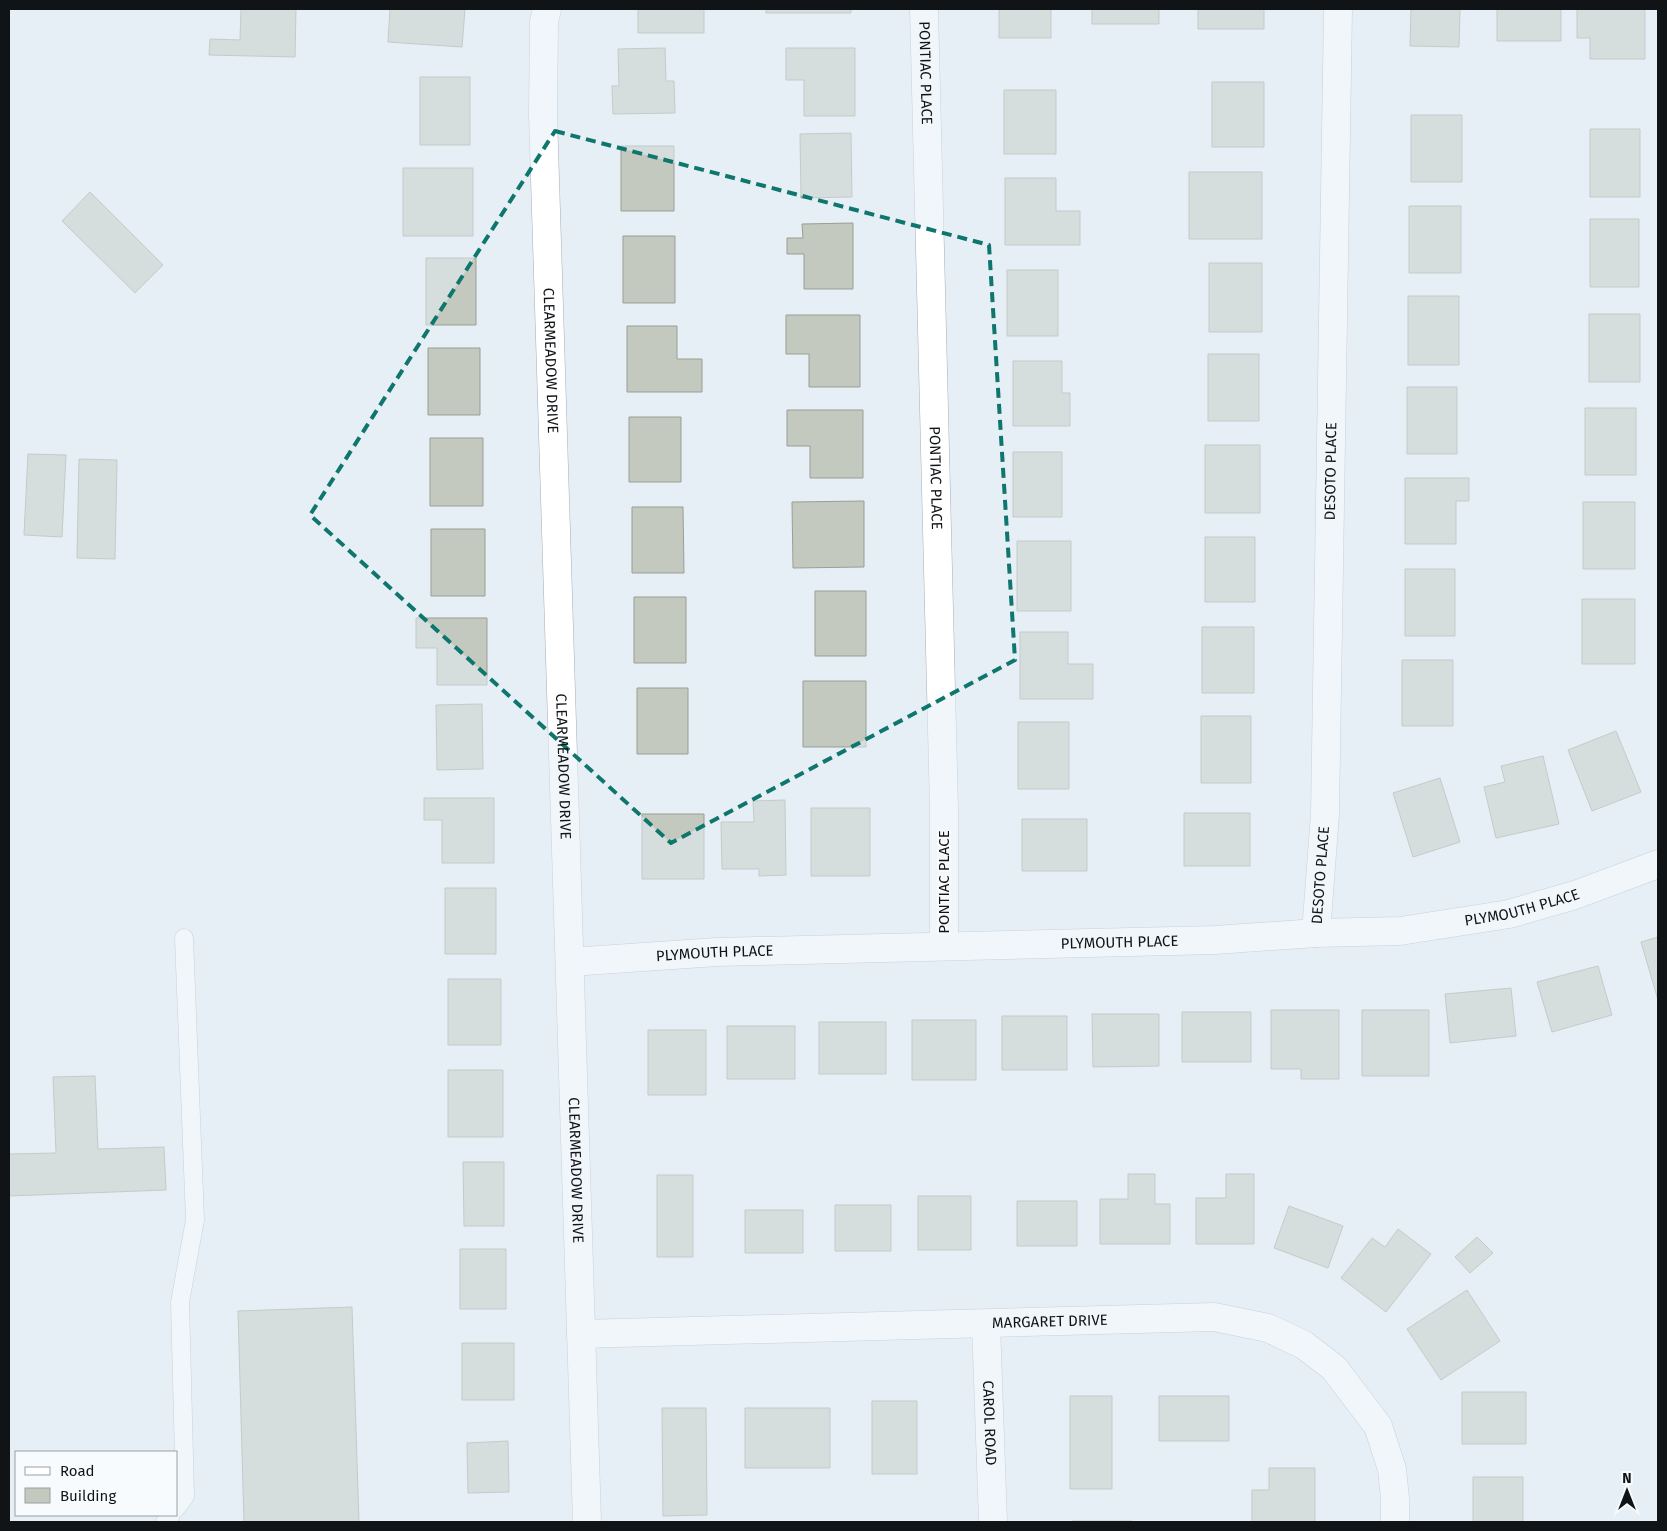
<svg xmlns="http://www.w3.org/2000/svg" width="1667" height="1531" viewBox="0 0 1667 1531" font-family="'Fira Sans',sans-serif">
  <style>
    .building { fill: #c4c9bf; stroke: #9a9f95 }
    .lines { fill: none; stroke-linecap: round; stroke-linejoin: round }
    .lane-casing { stroke: #a7aeb6; stroke-width: 19 }
    .street-casing { stroke: #a7aeb6; stroke-width: 29 }
    .lane { stroke: #fff; stroke-width: 18 }
    .street { stroke: #fff; stroke-width: 28 }
    .marked { fill: none; stroke: #0f766e; stroke-width: 4; stroke-dasharray: 10 6; stroke-linejoin: round }
    .labels { text-anchor: middle; stroke-width: 4; stroke-linejoin: round; paint-order: stroke }
    .street-label { font-size: 15px; fill: #111417; stroke: #f7fbfe }
  </style>
  <rect width="100%" height="100%" fill="#e6eef6"/>
  <path class="building" d="M241 9H296L295 57 209 55 210 39 240 40Z
    M390 9H465L462 47 388 42Z
    M638 9H704V33H638Z
    M766 9H851V13H766Z
    M999 9H1051V38H999Z
    M1092 9H1159V24H1092Z
    M1198 9H1264V29H1198Z
    M1411 9H1460L1459 47 1410 46Z
    M1497 9H1561V41H1497Z
    M1577 9H1645V59H1590V38H1577Z
    M665 48 666 81H674L675 113 613 114 612 86H619L618 49Z
    M786 48H855V116H804V80H786Z
    M420 77H470V145H420Z
    M1212 82H1264V147H1212Z
    M1004 90H1056V154H1004Z
    M1411 115H1462V182H1411Z
    M1590 129H1640V197H1590Z
    M851 133 852 197 801 198 800 134Z
    M621 146H674V211H621Z
    M403 168H473V236H403Z
    M1189 172H1262V239H1189Z
    M1005 178H1056V211H1080V245H1005Z
    M90 192 163 265 135 293 62 221Z
    M1409 206H1461V273H1409Z
    M1590 219H1639V287H1590Z
    M853 223V289H804V254H787V238H803L802 224Z
    M623 236H675V303H623Z
    M426 258H476V325H426Z
    M1209 263H1262V332H1209Z
    M1007 270H1058V336H1007Z
    M1408 296H1459V365H1408Z
    M1589 314H1640V382H1589Z
    M786 315H860V387H809V354H786Z
    M627 326H677V359H702V392H627Z
    M428 348H480V415H428Z
    M1208 354H1259V421H1208Z
    M1013 361H1062V393H1070V426H1013Z
    M1407 387H1457V454H1407Z
    M1585 408H1636V475H1585Z
    M787 410H863V478H810V446H787Z
    M629 417H681V482H629Z
    M430 438H483V506H430Z
    M1205 445H1260V513H1205Z
    M1013 452H1062V517H1013Z
    M28 454 66 455 62 537 24 535Z
    M79 459 117 460 115 559 77 558Z
    M1405 478H1469V501H1456V544H1405Z
    M864 501V567L793 568 792 502Z
    M1583 502H1635V569H1583Z
    M632 507H683L684 573H632Z
    M431 529H485V596H431Z
    M1205 537H1255V602H1205Z
    M1017 541H1071V611H1017Z
    M1405 569H1455V636H1405Z
    M815 591H866V656H815Z
    M634 597H686V663H634Z
    M1582 599H1635V664H1582Z
    M416 618H487V685H437V648H416Z
    M1202 627H1254V693H1202Z
    M1020 632H1068V664H1093V699H1020Z
    M1402 660H1453V726H1402Z
    M803 681H866V747H803Z
    M637 688H688V754H637Z
    M482 704 483 769 437 770 436 705Z
    M1201 716H1251V783H1201Z
    M1018 722H1069V789H1018Z
    M1616 731 1641 792 1592 811 1568 750Z
    M1543 756 1559 824 1496 838 1484 787 1505 782 1501 766Z
    M1440 778 1460 842 1413 857 1393 793Z
    M424 798H494V863H442V820H424Z
    M785 800 786 875 759 876V869H722L721 822H754L753 801Z
    M811 808H870V876H811Z
    M1184 813H1250V866H1184Z
    M642 814H704V879H642Z
    M1022 819H1087V871H1022Z
    M445 888H496V954H445Z
    M1658 937V1000L1641 942Z
    M1598 966 1612 1015 1552 1032 1537 982Z
    M448 979H501V1045H448Z
    M1511 988 1516 1036 1450 1043 1445 994Z
    M1271 1010H1339V1079H1301V1069H1271Z
    M1362 1010H1429V1076H1362Z
    M1182 1012H1251V1062H1182Z
    M1092 1014H1159V1066L1093 1067Z
    M1002 1016H1067V1070H1002Z
    M912 1020H976V1080H912Z
    M819 1022H886V1074H819Z
    M727 1026H795V1079H727Z
    M648 1030H706V1095H648Z
    M448 1070H503V1137H448Z
    M95 1076 98 1149 164 1147 166 1190 9 1196V1154L56 1153 53 1077Z
    M463 1162H504V1226H464Z
    M1128 1174H1155V1204H1170V1244H1100V1199H1128Z
    M1226 1174H1254V1244H1196V1198H1226Z
    M657 1175H693V1257H657Z
    M918 1196H971V1250H918Z
    M1017 1201H1077V1246H1017Z
    M835 1205H891V1251H835Z
    M1289 1206 1343 1226 1328 1268 1274 1248Z
    M745 1210H803V1253H745Z
    M1398 1229 1431 1254 1386 1312 1341 1278 1372 1238 1385 1247Z
    M1477 1237 1493 1253 1470 1273 1455 1257Z
    M460 1249H506V1309H460Z
    M1467 1290 1500 1341 1441 1380 1407 1329Z
    M352 1307 359 1522H244L238 1311Z
    M462 1343H514V1400H462Z
    M1462 1392H1526V1444H1462Z
    M1070 1396H1112V1489H1070Z
    M1159 1396H1229V1441H1159Z
    M872 1401H917V1474H872Z
    M662 1408H706L707 1515 663 1516Z
    M745 1408H830V1468H745Z
    M508 1441 509 1492 468 1493 467 1443Z
    M1269 1468H1315V1522H1252V1490H1269Z
    M1473 1477H1523V1522H1473Z
    M1072 1521H1132V1522H1072Z"/>
  <g class="lines">
    <defs>
      <path id="lane" d="M176 1508 185 1496 180 1302 195 1220 184 938
        M165 1522 171 1515"/>
      <g id="street">
        <path id="s1" d="M547 9 544 22 543 115 587 1522"/>
        <path id="s2" d="M924 9 944 809V946"/>
        <path id="s3" d="M1316 933 1325 814 1338 9"/>
        <path id="s4" d="M570 962 717 952 1215 940 1316 933 1400 931 1509 914 1575 895 1658 864"/>
        <path id="s5" d="M986 1324 993 1522"/>
        <path id="s6" d="M581 1334 1214 1317 1268 1328 1304 1345 1334 1368 1378 1426 1392 1469 1395 1499V1522"/>
      </g>
    </defs>
    <use href="#lane" class="lane-casing"/>
    <use href="#street" class="street-casing"/>
    <use href="#lane" class="lane"/>
    <use href="#street" class="street"/>
  </g>
  <path d="M0 0H1667V1531H0ZM555 131 989 245 1015 660 671 843 310 515Z" fill="#e6eef6" fill-opacity=".55" fill-rule="evenodd"/>
  <path class="marked" d="M555 131 989 245 1015 660 671 843 310 515Z"/>
  <g class="labels">
    <g class="street-label">
      <text dy="5" stroke="none"><textPath href="#s2" startOffset="64">PONTIAC PLACE</textPath></text>
      <text dy="5" stroke="none"><textPath href="#s1" startOffset="352">CLEARMEADOW DRIVE</textPath></text>
      <text dy="5" stroke="none"><textPath href="#s3" startOffset="462">DESOTO PLACE</textPath></text>
      <text dy="5" stroke="none"><textPath href="#s2" startOffset="469">PONTIAC PLACE</textPath></text>
      <text dy="5" stroke="none"><textPath href="#s1" startOffset="758">CLEARMEADOW DRIVE</textPath></text>
      <text dy="5" stroke="none"><textPath href="#s3" startOffset="58">DESOTO PLACE</textPath></text>
      <text transform="translate(944 882) rotate(-90)" y="5">PONTIAC PLACE</text>
      <text dy="5" stroke="none"><textPath href="#s4" startOffset="955">PLYMOUTH PLACE</textPath></text>
      <text dy="5" stroke="none"><textPath href="#s4" startOffset="550">PLYMOUTH PLACE</textPath></text>
      <text dy="5" stroke="none"><textPath href="#s4" startOffset="145">PLYMOUTH PLACE</textPath></text>
      <text dy="5" stroke="none"><textPath href="#s1" startOffset="1162">CLEARMEADOW DRIVE</textPath></text>
      <text dy="5" stroke="none"><textPath href="#s6" startOffset="469">MARGARET DRIVE</textPath></text>
      <text dy="5" stroke="none"><textPath href="#s5" startOffset="99">CAROL ROAD</textPath></text>
    </g>
  </g>
  <rect width="1667" height="1531" fill="none" stroke="#111417" stroke-width="20"/>
  <rect x="15" y="1451" width="162" height="65" fill="#f7fbfe" stroke="#9b9fa2"/>
  <rect x="25" y="1467" width="25" height="8" fill="#ffffff" stroke="#9b9fa2"/>
  <text x="60" y="1476" font-size="15" fill="#111417">Road</text>
  <rect x="25" y="1488" width="25" height="15" fill="#c4c9bf" stroke="#9b9fa2"/>
  <text x="60" y="1501" font-size="15" fill="#111417">Building</text>
  <g transform="translate(1627 1491)" stroke="#f7fbfe" stroke-width="4" paint-order="stroke">
  <path d="M0-4L9 19L0 12L-9 19Z" fill="#111417"/>
  <text y="-8" font-size="14" font-weight="bold" text-anchor="middle" fill="#111417">N</text>
  </g>
</svg>
